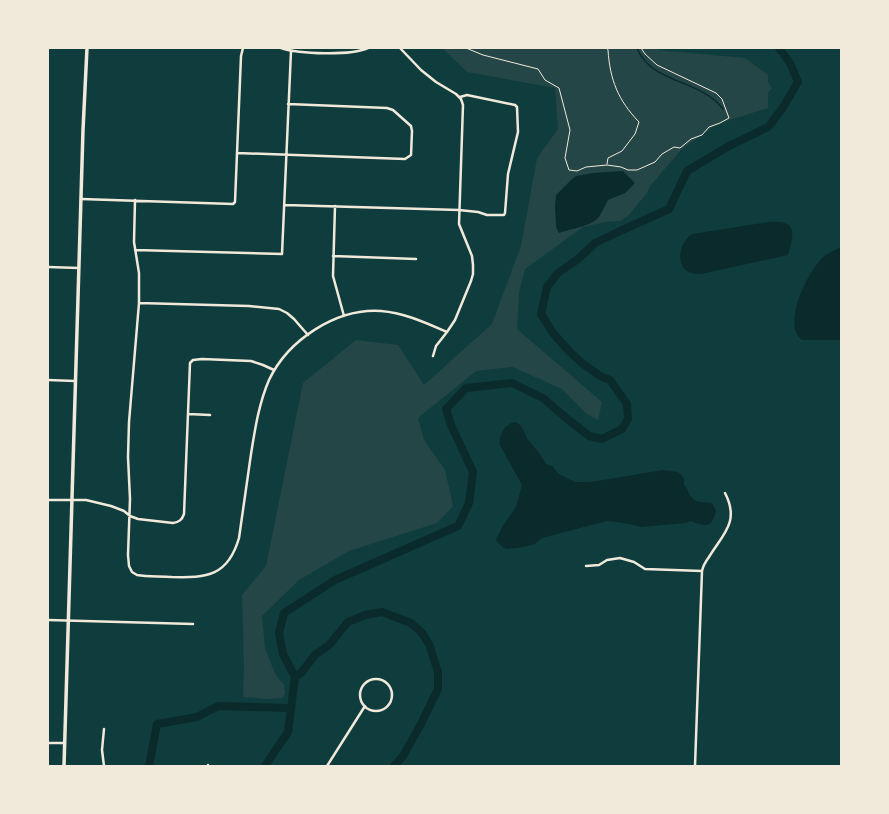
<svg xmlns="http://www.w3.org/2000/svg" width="889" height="814" viewBox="0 0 889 814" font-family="'Varela Round',sans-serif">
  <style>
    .green { fill: #244646 }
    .water { fill: #0a2a2b }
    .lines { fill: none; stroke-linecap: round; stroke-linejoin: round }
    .stream { stroke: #0a2a2b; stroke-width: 1.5 }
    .river { stroke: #0a2a2b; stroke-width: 8 }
    .path { stroke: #f1e9da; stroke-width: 1 }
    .minor { stroke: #f1e9da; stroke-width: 2.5 }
    .secondary { stroke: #f1e9da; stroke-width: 3.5 }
  </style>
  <rect width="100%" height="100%" fill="#0f3d3e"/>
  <path class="green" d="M442 48H656L658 50 745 58 768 75V82L772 88 768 93V108L720 123 714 126 681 150 650 186 647 193 627 217 624 218 621 221 605 222 583 227 525 269 519 292 517 329 602 402 598 420 587 414 562 389 513 367 476 371 418 418 424 440 445 470 453 506 437 523 349 551 299 580 262 616 265 648 275 674 284 685 285 694 282 698 267 699 243 697 244 667 242 595 266 566 303 383 356 340 398 345 424 385 492 324 521 246 537 158 558 129 555 88 467 72Z"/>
  <path class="water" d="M623 171 635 183 625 193 608 200C605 206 602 212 599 217 592 226 570 229 559 233L556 227 555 206 556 195 571 180 576 176 593 173Z
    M769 222C798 220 794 233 788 255L701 274C675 276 675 246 692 234Z
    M841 247V340H802C782 325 806 277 818 263 823 255 833 251 841 247Z
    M516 422 521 426 528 440 539 453 546 464 552 466 559 474 575 482H591L663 470 678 472 684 478V485C689 490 689 495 693 499 696 503 707 502 712 503L716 511C711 529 706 527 691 521L686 523 641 527 630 524 607 521 542 538 535 544 518 548 506 549 502 547 496 540 502 527 516 507 522 485 500 445C498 434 506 423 516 422Z"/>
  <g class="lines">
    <path class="stream" d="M637 48C651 84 701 79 723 109"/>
    <path class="river" d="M149 766 157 724 197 717 218 706 291 708
      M265 766 288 732 295 677
      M394 766 403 756 421 724 438 689V672L429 644 422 633 411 623 382 612 365 615 348 622 329 645 315 655 301 673 295 677 283 654 279 633 284 613 335 580 458 526 469 503 473 472 451 425 446 409 466 388 512 383 543 398 565 417 589 436 602 439 622 429 628 419 627 404 610 380 600 376 582 363 569 351 553 333 541 314 547 287 558 273 578 259 595 243 618 232 669 209 687 171 729 146 768 127 782 109 798 82 790 63 779 48"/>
    <path class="path" d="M466 48 483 55 538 69 545 80 559 88 570 130 565 158 569 170 577 171 586 167 607 165 621 167 628 170H637L655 162 662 154 674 147 680 148 691 139 702 135 709 127 720 123 729 118 722 99 716 93 657 65 645 54 641 48
      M607 48 608 50C610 80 618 100 639 122L635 134 622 151 608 158 607 164"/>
    <path class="minor" d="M281 48C299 54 350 56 368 48
      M400 48 421 70 436 82 456 94 461 99 463 105 459 224 472 256 473 265V274L471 281 455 320 447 332 436 346 433 356
      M237 153 405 159 411 155 412 131 411 126 393 110 387 108 288 104
      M81 199 233 204 235 202 241 56 243 48
      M135 200 134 242 139 273V303L129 422 128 457 130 499 128 555 129 566 132 572 137 575C148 577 160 576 172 577 207 578 228 576 239 538 243 510 247 482 251 454 255 429 259 403 269 380 288 340 336 308 381 311 405 313 426 323 447 332
      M285 205 459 210 478 212 487 215H504L505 213 508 174 518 132 517 107 515 105 467 95 460 97
      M335 206 333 276 344 316
      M135 250 282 254 291 51
      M333 256 416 259
      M48 267 79 268
      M139 303 249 306 279 309 287 313 294 319 308 335
      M48 380 75 381
      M188 414 210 415
      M48 500H86L111 506 124 511 130 516 138 519 173 523C179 522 182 520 184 514L190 363 193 360 202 359 251 361 263 365 274 370
      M586 566 599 565 607 560 620 558 634 562 645 569 702 571
      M48 620 193 624
      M360 695a16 16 0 1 1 32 0a16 16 0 1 1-32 0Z
      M48 743H65
      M104 766 102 750 104 729
      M208 766V765
      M327 766 365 706
      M695 766 702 571C703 566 706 561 709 557 723 534 740 522 725 493"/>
    <path class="secondary" d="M64 766 83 130 87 48"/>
  </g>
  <rect width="889" height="814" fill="none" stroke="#f1e9da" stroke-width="98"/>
</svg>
